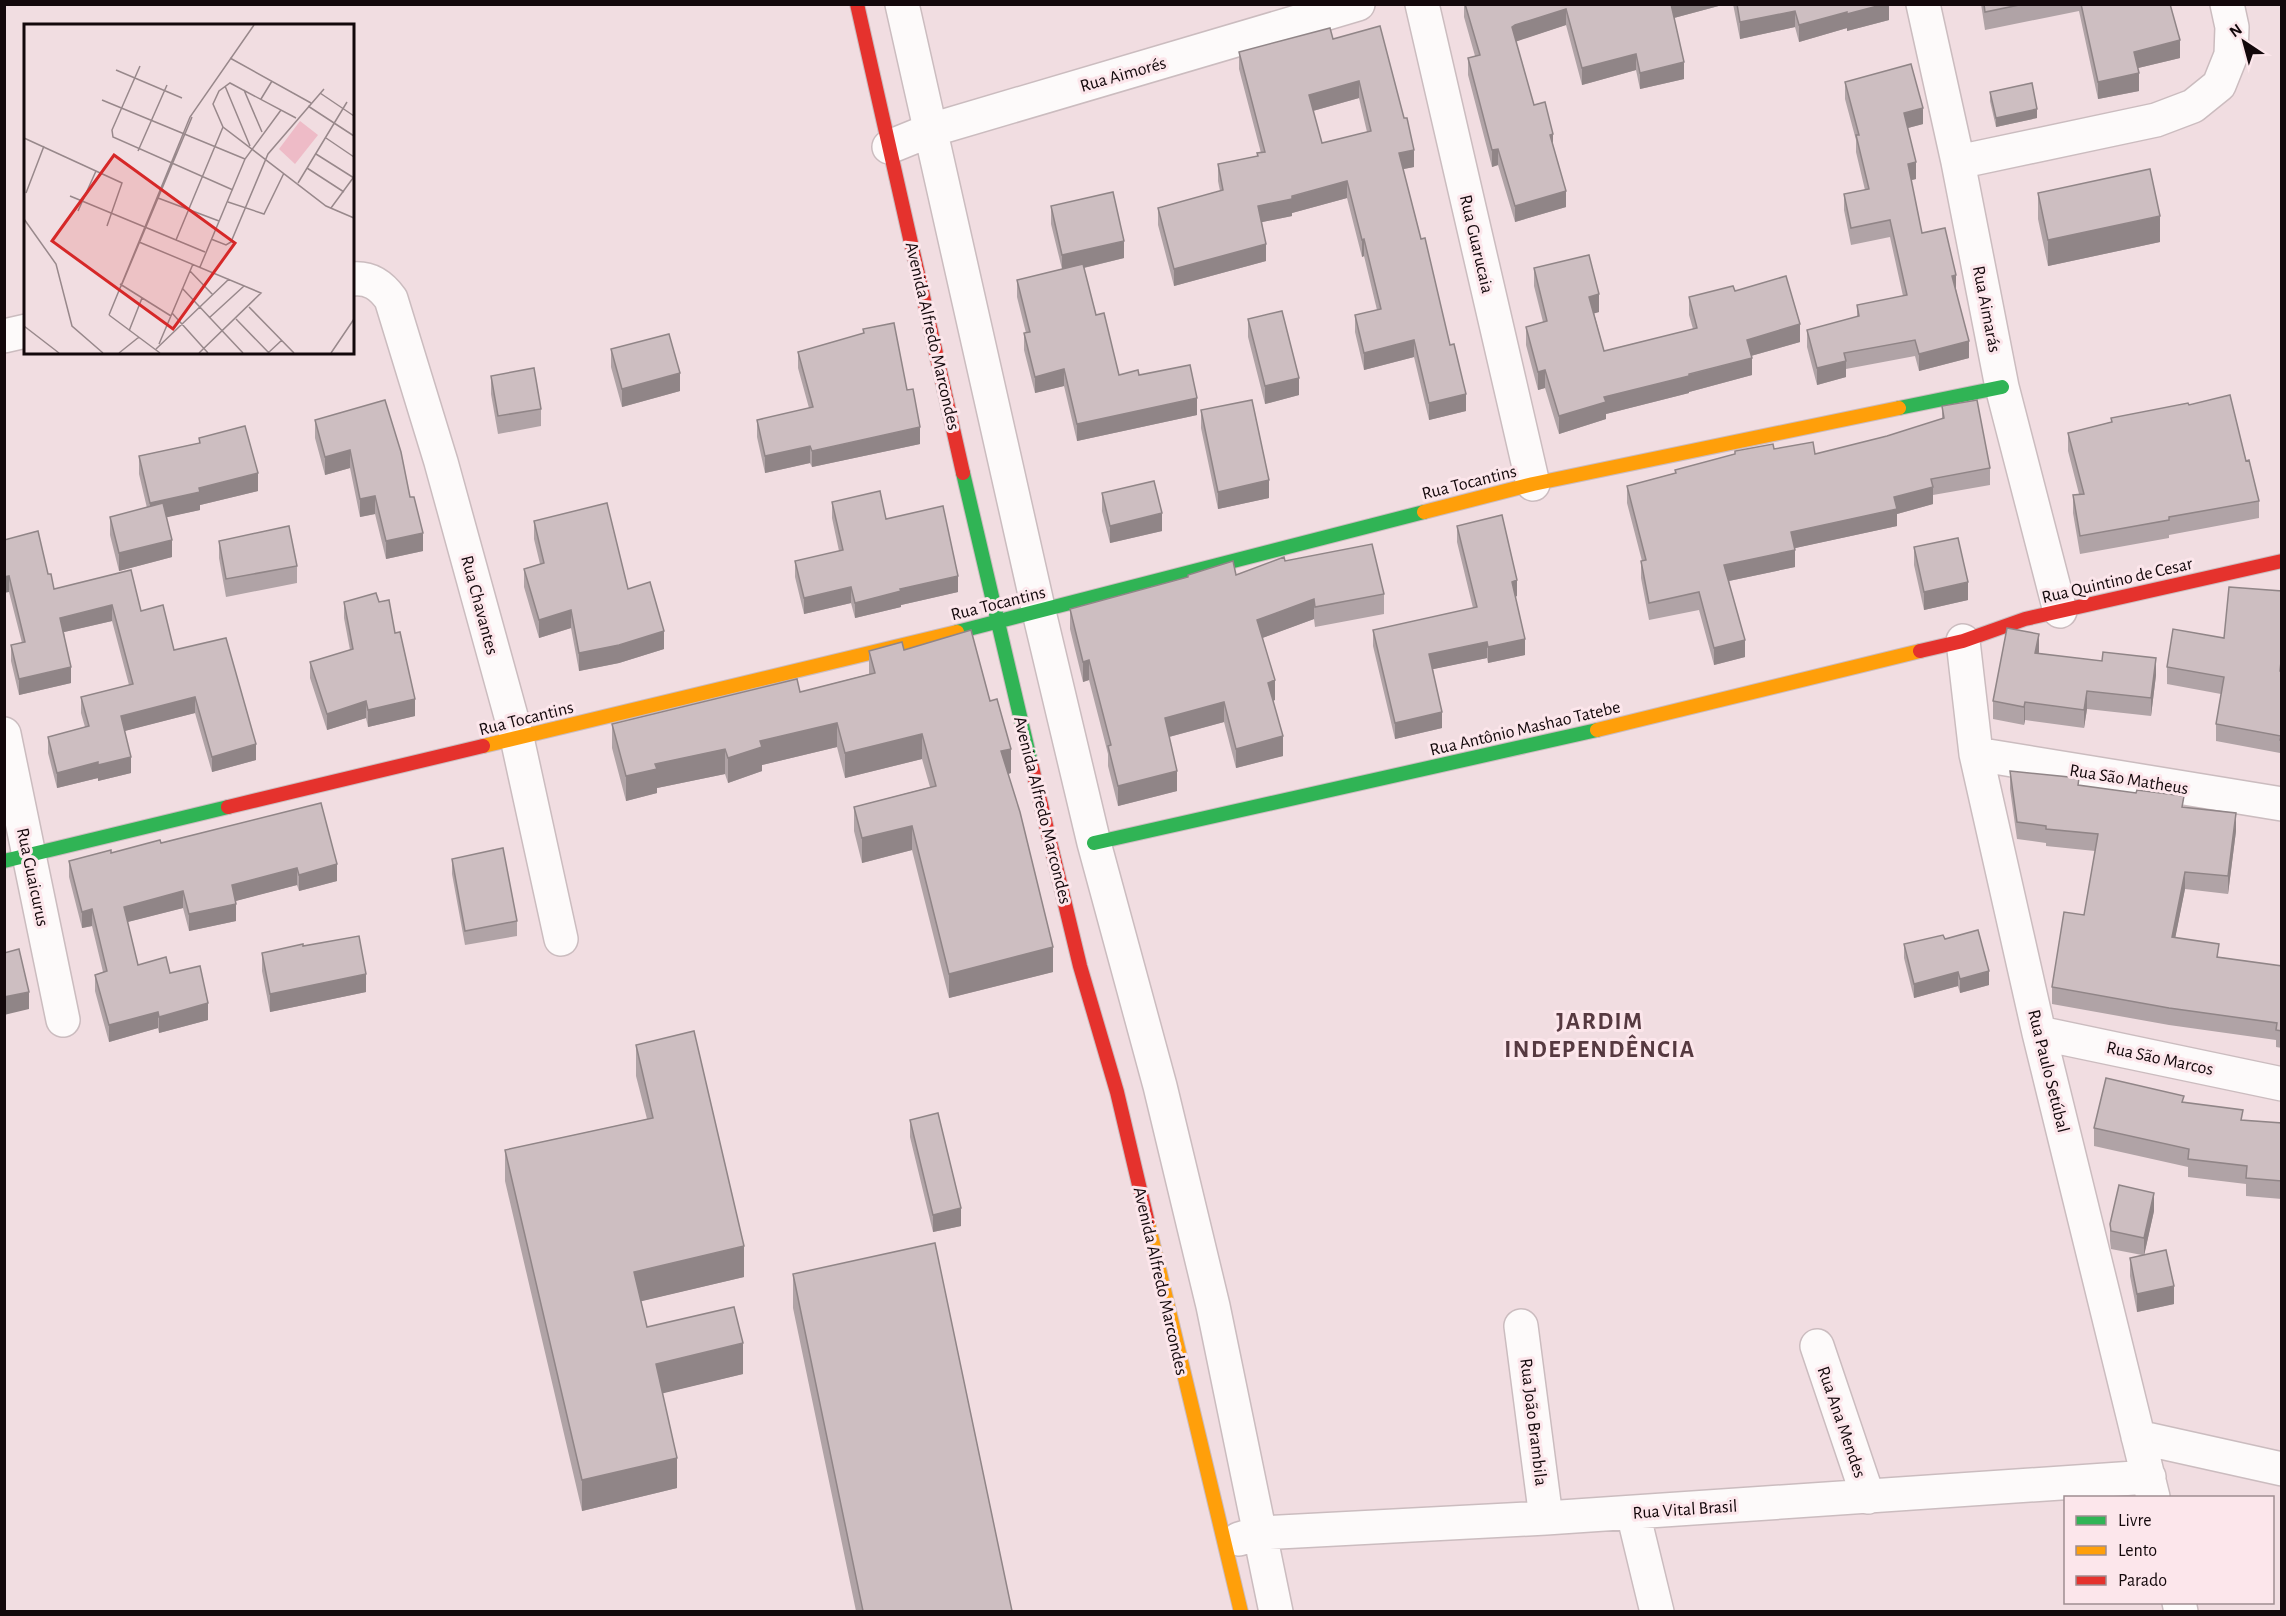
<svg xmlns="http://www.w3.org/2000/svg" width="2286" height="1616" viewBox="0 0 2286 1616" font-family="'Alegreya Sans',sans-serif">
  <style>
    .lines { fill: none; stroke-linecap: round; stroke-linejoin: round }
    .street-casing { stroke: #cbbcbf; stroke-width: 36 }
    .fast-casing { stroke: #cbbcbf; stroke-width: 16 }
    .slow-casing { stroke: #cbbcbf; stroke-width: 16 }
    .jam-casing { stroke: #cbbcbf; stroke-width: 16 }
    .street { stroke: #fdfafa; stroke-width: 33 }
    .fast { stroke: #30b455; stroke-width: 14 }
    .slow { stroke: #ff9f0a; stroke-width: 14 }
    .jam { stroke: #e5322d; stroke-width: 14 }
    .wall { fill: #b0a3a6; fill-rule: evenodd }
    .shaded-wall { fill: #908587 }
    .building { fill: #cdbec1; stroke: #908587; stroke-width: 1.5; fill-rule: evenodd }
    .labels { text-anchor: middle; stroke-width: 6; stroke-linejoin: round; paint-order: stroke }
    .street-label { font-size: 18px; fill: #13080b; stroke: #fce6eb }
    .district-label { font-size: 24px; font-weight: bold; letter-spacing: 1.5px; fill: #563940; stroke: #fce6eb }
    .inset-road { fill: none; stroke: #98888b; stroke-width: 1.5 }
    .view { fill: #d62828; fill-opacity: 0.15; stroke: #d62828; stroke-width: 3 }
    .inset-edge { fill: none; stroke: #13080b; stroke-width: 3 }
  </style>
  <rect width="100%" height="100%" fill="#f1dde1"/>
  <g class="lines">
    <defs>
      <path id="street" d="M902 4 1039 612 1094 843 1160 1086 1213 1306 1276 1612
        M1422 4 1533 484
        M1923 4 1958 162 2002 387 2060 611
        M889 147 931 130 1358 4
        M1958 162 2156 120 2193 106 2219 85 2231 55 2232 27 2227 4
        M352 279C370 277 381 285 391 299L441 462 517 738 561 939
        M4 336 26 331
        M1963 641 1976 754 2039 1033 2153 1497
        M4 734 63 1020
        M1976 754 2282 804
        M2039 1033 2282 1084
        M1521 1326 1546 1518
        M1817 1346 1868 1497
        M2138 1437 2282 1469
        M1633 1513 1657 1612
        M1239 1539 1259 1533 1546 1518 2149 1477
        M2179 1602 2181 1612"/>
      <path id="fast" d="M1899 408 2002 387
        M963 473 1031 763
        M957 632 1424 512
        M1094 843 1597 730
        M4 861 228 807"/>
      <path id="slow" d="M1424 512 1533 484 1899 408
        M1597 730 1920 651
        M483 746 957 632
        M1148 1223 1241 1612"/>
      <path id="jam" d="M857 4 963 473
        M1920 651 1963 641 2025 619 2282 561
        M1031 763 1080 966 1117 1092 1148 1223
        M228 807 483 746"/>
    </defs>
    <use href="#street" class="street-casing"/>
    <use href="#fast" class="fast-casing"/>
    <use href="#slow" class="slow-casing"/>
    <use href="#jam" class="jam-casing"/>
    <use href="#street" class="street"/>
    <use href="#fast" class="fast"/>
    <use href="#slow" class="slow"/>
    <use href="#jam" class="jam"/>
  </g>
  <path class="wall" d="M1464 4H1726L1674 18 1684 79 1640 89 1636 70 1582 85 1566 25 1516 41 1534 105 1553 145 1566 207 1515 222 1498 165 1492 167 1468 75V58L1475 56 1464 17Z
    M1733 4H1889V20L1847 31V28L1799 42 1795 27 1740 39Z
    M1981 4H2170L2180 58 2138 68 2139 91 2098 99 2079 11 1985 30Z
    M1333 39 1414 167 1403 169 1466 411 1429 420 1414 357 1364 370 1355 332V315L1377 310 1364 256 1362 257 1347 198 1292 213V216L1262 222 1266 261 1174 286 1158 225V208L1220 191 1218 181V164L1257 156V153H1261L1239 69V52ZM1359 98 1367 132 1322 143 1313 111Z
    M1845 82 1923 124 1908 128 1916 179 1911 180 1922 233 1956 289 1969 358 1919 371 1915 356 1846 369V377L1817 385 1807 347V330L1857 317V305L1903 296 1890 237 1851 245 1844 210V194L1865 190 1856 152V140L1845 99Z
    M1990 92 2037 118 1996 127 1990 101Z
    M2038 193 2160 242 2048 266 2038 219Z
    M1051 206 1124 258 1084 268 1096 315 1119 375H1139L1197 415 1077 441 1064 386 1035 393 1024 350V333H1026L1017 297V280L1062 269 1051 224Z
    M1534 268 1599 312 1594 313 1604 351 1693 329 1689 315V297L1735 291 1800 342 1751 356 1752 375 1689 392V393L1606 414V419L1559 434 1545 388 1538 390 1526 345V327L1543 322 1534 286Z
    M1248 319 1299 395 1265 404 1248 337Z
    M863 329 907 390 920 444 812 467 810 463 765 473 757 437V420L809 408 798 368V352L863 334Z
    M611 349 680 391 622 407 611 367Z
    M491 376 541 409V426L498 434 491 394Z
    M2189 405 2246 461 2259 501V518L2169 535V538L2080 554 2073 513V495L2079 494 2068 451V433L2111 422V418Z
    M1942 406 1990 468V485L1933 495V504L1897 514V526L1795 548V567L1729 581 1745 657 1714 665 1699 610 1649 620 1641 578V561H1642L1627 503V486L1675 473V470L1735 454V451L1774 449 1815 454 1887 436 1942 419Z
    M1201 410 1269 498 1218 509 1201 428Z
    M315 420 410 497 423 551 386 559 375 514 360 517 350 468 325 475 315 438Z
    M199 438 258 491 200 505V510L166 517 172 557 119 571 110 535V517L147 508 139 474V456L199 443Z
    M1102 493 1162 531 1110 543 1102 511Z
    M832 502 886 519 958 592 901 605V607L855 618 851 603 804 614 795 577V561L839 551 832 518Z
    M534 521 628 589 664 649 619 663 579 671 571 628 539 638 524 587V569L540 564 534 539Z
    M1457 526 1517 596 1515 597 1525 655 1488 663 1487 658 1433 669 1442 728 1395 739 1373 646V630L1473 608 1457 542Z
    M4 540 48 574 54 589 141 611 174 650 256 760 212 772 195 713 124 731 131 773 98 781V778L57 788 48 753V737L85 727 81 713V697L129 685 112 621 64 632 71 683 19 695 11 661V645L22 643 9 592Z
    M219 541 297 566V583L226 597 219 558Z
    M1914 547 1968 600 1924 610 1914 565Z
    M1285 561 1384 594V614L1315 627 1314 619 1262 638 1275 700 1273 701 1283 756 1236 768 1224 722 1169 737 1177 791 1118 806 1108 766V754L1089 680 1083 682 1070 629V609L1188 577V575H1236Z
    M2282 591V758H2280V753L2216 741V724L2221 694 2167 684V667L2224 638Z
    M344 602H379L395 633 415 716 368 727 366 718 327 730 310 678V662L350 650 344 618Z
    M904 650 1011 773 1008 774 1053 972 949 998 912 850 862 863 854 831V807L930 787 922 759 845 778 837 747 762 765V771L728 783 725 774 657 788V793L626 801 612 748V724L800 692 869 674V651Z
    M2038 653 2156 675 2151 716 2087 709 2084 728 2025 720 2024 725 1993 719V701Z
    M2010 771 2184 808 2236 831 2228 894 2185 889 2175 938 2219 957 2282 966V1048L2276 1047V1040L2169 1025 2052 1004V987L2084 915 2095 851 2046 846V843L2017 839 2010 789Z
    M321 803 337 881 299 891 297 885 235 901 236 921 189 931 183 908 127 922 138 965 170 973 208 1020 159 1033 158 1028 109 1042 95 991V975L103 972 92 926 82 928 69 877V861L161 843Z
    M452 859 517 921V936L465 945 452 874Z
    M1945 939 1989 985 1960 993 1958 986 1914 998 1904 958V944Z
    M303 946 366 992 270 1012 262 971V953Z
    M636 1045 744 1277 641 1301 647 1327 743 1374 662 1393 677 1488 582 1511 505 1181V1150L647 1119 636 1076Z
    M2184 1102 2243 1121 2282 1123V1199L2246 1196V1184L2188 1177V1167L2094 1146V1128Z
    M910 1120 961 1226 933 1232 910 1137Z
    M2154 1211 2144 1255 2174 1304 2137 1312 2130 1276V1258L2142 1255 2111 1249 2110 1241V1224Z
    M793 1274 1012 1611H856L793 1308Z"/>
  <path class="shaded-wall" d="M1670 4H1726L1670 19Z
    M1885 4H1889V20L1847 31V14Z
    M1566 9V25L1515 42 1512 27 1515 25Z
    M1795 11V27L1740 39V22Z
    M1847 12V28L1799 42V25Z
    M2180 40V58L2134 69V52Z
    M1636 54V70L1582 85V68Z
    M1684 62V79L1640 89V73Z
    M2139 73V91L2098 99V82Z
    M1359 81V98L1309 112V95Z
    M1923 108V124L1904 129V113Z
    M2037 109V118L1996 127V118Z
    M1553 134V151L1550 135Z
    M1498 149V165L1492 167V150Z
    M1414 150V167L1399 170V153Z
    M1916 162V179L1908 181V164Z
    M1347 181V198L1292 213V216L1258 223V206Z
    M1566 191V207L1515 222V206Z
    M2160 216V242L2048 266V240Z
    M1364 239V256L1362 257V240Z
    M1124 241V258L1062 273V255Z
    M1266 244V261L1174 286V269Z
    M1956 275V291L1952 276Z
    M1599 294V312L1589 315V297Z
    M1800 324V342L1747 357V340Z
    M1414 340V357L1364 370V353Z
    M1969 341V358L1919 371V354Z
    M1752 358V375L1689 392V393L1606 414V419L1559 434V416L1604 397Z
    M1846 361V377L1817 385V368Z
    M1064 369V386L1035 393V377Z
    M1545 370V388L1538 390V372Z
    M680 373V391L622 407V389Z
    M1299 378V395L1265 404V386Z
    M1466 394V411L1429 420V403Z
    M1197 398V415L1077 441V424Z
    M920 427V444L812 467V451Z
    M810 446V463L765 473V456Z
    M350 450V468L325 475V457Z
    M258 473V491L200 505V510L150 521V503L199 488Z
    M1269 480V498L1218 509V492Z
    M1933 487V504L1897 514V526L1791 549V532L1894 497Z
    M375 496V514L360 517V499Z
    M1162 513V531L1110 543V526Z
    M423 533V551L386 559V541Z
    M172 540V557L119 571V553Z
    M1795 550V567L1724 582V565Z
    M9 576V592L4 593V577Z
    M958 576V592L901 605V607L855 618V603L900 589Z
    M1517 580V596L1512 598V582Z
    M1968 582V600L1924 610V592Z
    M851 587V603L804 614V598Z
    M1314 599V619L1257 640V620Z
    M112 605V621L60 633V618Z
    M571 610V628L539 638V620Z
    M664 631V649L619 663 579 671V653Z
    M2039 634V652L2035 670V653Z
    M1525 639V655L1488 663V647Z
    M1745 640V657L1714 665V648Z
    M1487 642V658L1429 670V654Z
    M2156 658V675L2151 716V698Z
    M1089 660V680L1083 682V662Z
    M71 667V683L19 695V679Z
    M1275 680V700L1268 702V683Z
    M2087 691V709L2084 728V710Z
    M195 697V713L121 732V716Z
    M415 699V716L368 727V710Z
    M366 701V718L327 730V714Z
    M1224 702V722L1165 738V718Z
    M2025 702V720L2024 725V707Z
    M1442 712V728L1395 739V723Z
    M837 723V747L762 765V771L728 783V758L760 741Z
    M922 734V759L845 778V753Z
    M1283 736V756L1236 768V749Z
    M256 744V760L212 772V757Z
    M725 749V774L657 788V793L626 801V776L655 764Z
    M1011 749V773L1001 776V751Z
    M131 757V773L98 781V765Z
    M98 762V778L57 788V773Z
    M1177 771V791L1118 806V786Z
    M2236 813V831L2228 894V876Z
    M912 826V850L862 863V838Z
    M337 864V881L299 891V875Z
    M297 868V885L232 902V885Z
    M2185 872V889L2172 954V937Z
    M183 891V908L124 923V907Z
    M236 904V921L189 931V914Z
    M92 909V926L82 928V912Z
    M1053 947V972L949 998V974Z
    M1989 971V985L1960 993V979Z
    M1958 972V986L1914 998V984Z
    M366 974V992L270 1012V994Z
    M29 992V1009L4 1015V997Z
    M208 1003V1020L159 1033V1017Z
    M158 1012V1028L109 1042V1025Z
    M2154 1193V1211L2144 1256V1238Z
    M961 1208V1226L933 1232V1215Z
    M744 1246V1277L634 1303V1272Z
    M2174 1286V1304L2137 1312V1294Z
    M743 1343V1374L656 1395V1364Z
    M677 1458V1488L582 1511V1480Z"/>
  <path class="building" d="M1465 4H1671L1684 62 1640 73 1636 54 1582 68 1566 9 1515 25 1512 27 1534 105 1545 102 1553 134 1550 135 1566 191 1515 206 1498 149 1492 150 1468 58 1480 55Z
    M1737 4H1885L1847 14V12L1799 25 1795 11 1740 22Z
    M1984 4H2024L1985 12Z
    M2081 4H2170L2180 40 2134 52 2139 73 2098 82Z
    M1380 26 1404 118H1407L1414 150 1399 153 1421 239 1425 238 1450 345 1454 344 1466 394 1429 403 1414 340 1364 353 1355 315 1381 309 1364 239 1362 240 1347 181 1292 196V199L1258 206 1266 244 1174 269 1158 208 1223 190 1218 164 1258 156 1257 153 1265 152 1239 52 1330 28 1333 39ZM1359 81 1371 131 1322 143 1309 95Z
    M1911 64 1923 108 1904 113 1916 162 1908 164 1922 233 1945 228 1956 275 1952 276 1969 341 1919 354 1915 340 1844 353 1846 361 1817 368 1807 330 1859 316 1857 305 1907 295 1890 220 1851 228 1844 194 1869 189 1856 135H1859L1845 82Z
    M2032 83 2037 109 1996 118 1990 92Z
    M2150 169 2160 216 2048 240 2038 193Z
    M1113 192 1124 241 1062 255 1051 206Z
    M1589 255 1599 294 1589 297 1604 351 1697 328 1689 297 1733 286 1735 291 1786 276 1800 324 1747 340 1752 358 1689 374V376L1604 397 1606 402 1559 416 1545 370 1538 372 1526 327 1547 321 1534 268Z
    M1083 264 1096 315 1104 313 1119 375 1138 370 1139 375 1190 365 1197 398 1077 424 1064 369 1035 377 1024 333 1030 332 1017 280Z
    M1282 311 1299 378 1265 386 1248 319Z
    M894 323 907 390 913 389 920 427 812 451 810 446 765 456 757 420 813 407 798 352 864 333 863 329Z
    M669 334 680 373 622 389 611 349Z
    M534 368 541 409 498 416 491 376Z
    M2230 395 2246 461 2249 460 2259 501 2169 517V520L2080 536 2073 495 2084 494 2068 433 2112 422 2111 418 2188 403 2189 405Z
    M385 400 401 452 410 497H414L423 533 386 541 375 496 360 499 350 450 325 457 315 420Z
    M1252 400 1269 480 1218 492 1201 410Z
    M1977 400 1990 468 1931 479 1933 487 1894 497 1897 509 1791 532 1795 550 1724 565 1745 640 1714 648 1699 592 1649 603 1641 561 1646 560 1627 486 1676 473 1675 470 1735 454V451L1773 444 1774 449 1813 442 1815 454 1887 436 1944 418 1942 406Z
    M245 426 258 473 199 488 200 492 150 503 139 456 200 443 199 438Z
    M1154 481 1162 513 1110 526 1102 493Z
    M880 491 886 519 943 506 958 576 900 589 901 591 855 603 851 587 804 598 795 561 843 550 832 502Z
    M163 503 172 540 119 553 110 517Z
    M607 503 628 589 650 582 664 631 619 645 579 653 571 610 539 620 524 569 544 563 534 521Z
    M1502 515 1517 580 1512 582 1525 639 1488 647 1487 642 1429 654 1442 712 1395 723 1373 630 1477 607 1457 526Z
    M289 526 297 566 226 579 219 541Z
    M38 531 48 574H51L54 589 131 570 141 611 163 605 174 650 226 638 256 744 212 757 195 697 121 716 131 757 98 765V762L57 773 48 737 89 726 81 697 133 684 112 605 60 618 71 667 19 679 11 645 25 642 9 576 4 577V540Z
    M1958 538 1968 582 1924 592 1914 547Z
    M1372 544 1384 594 1315 607 1314 599 1257 620 1275 680 1268 683 1283 736 1236 749 1224 702 1165 718 1177 771 1118 786 1108 746 1111 745 1089 660 1083 662 1070 609 1188 577V575L1233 561 1236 575 1284 557 1285 561Z
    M2229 587 2282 591V652L2280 671 2282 672V741L2280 740 2281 736 2216 724 2224 677 2167 667 2173 629 2224 638Z
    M376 593 379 602 389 600 395 633 400 632 415 699 368 710 366 701 327 714 310 662 353 649 344 602Z
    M2007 628 2039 634 2035 653 2102 661 2103 652 2156 658 2151 698 2087 691 2084 710 2025 702 2024 707 1993 701Z
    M971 630 990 701 997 699 1011 749 1001 751 1020 812 1053 947 949 974 912 826 862 838 854 807 936 786 922 734 845 753 837 723 760 741 762 747 728 758 725 749 655 764 657 769 626 776 612 724 797 679 800 692 875 673 869 651 902 642 904 650Z
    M2010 771 2079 778 2078 785 2136 793 2137 790 2184 796 2182 807 2236 813 2228 876 2185 872 2172 937 2219 944 2217 957 2282 966V1031L2276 1030 2277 1023 2169 1008 2052 987 2064 912 2084 915 2098 834 2046 829V826L2017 822Z
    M321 803 337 864 299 875 297 868 232 885 236 904 189 914 183 891 124 907 138 965 166 957 170 973 200 966 208 1003 159 1017 158 1012 109 1025 95 975 107 971 92 909 82 912 69 861 111 850V853L160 840 161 843Z
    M503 848 517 921 465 931 452 859Z
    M1978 930 1989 971 1960 979 1958 972 1914 984 1904 944 1943 935 1945 939Z
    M359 936 366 974 270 994 262 953 303 944V946Z
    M19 949 29 992 4 997V953Z
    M694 1031 744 1246 634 1272 647 1327 734 1307 743 1343 656 1364 677 1458 582 1480 505 1150 653 1118 636 1045Z
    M2106 1078 2184 1096 2182 1102 2243 1110 2241 1120 2282 1123V1181L2246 1178 2247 1166 2188 1159 2189 1149 2094 1128Z
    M938 1113 961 1208 933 1215 910 1120Z
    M2119 1185 2154 1193 2144 1238 2111 1231 2110 1224Z
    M935 1243 1012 1611H863L793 1274Z
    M2166 1250 2174 1286 2137 1294 2130 1258Z"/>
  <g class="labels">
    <g class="street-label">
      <text transform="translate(1123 74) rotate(-16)" y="6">Rua Aimorés</text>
      <text transform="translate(1477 244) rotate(77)" y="6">Rua Guarucaia</text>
      <text transform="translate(1987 309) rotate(79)" y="6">Rua Aimarás</text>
      <text transform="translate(933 336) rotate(77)" y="6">Avenida Alfredo Marcondes</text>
      <text transform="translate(1469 482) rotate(-14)" y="6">Rua Tocantins</text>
      <text transform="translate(2117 580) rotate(-13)" y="6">Rua Quintino de Cesar</text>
      <text transform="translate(998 603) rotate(-14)" y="6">Rua Tocantins</text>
      <text transform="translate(480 605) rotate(75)" y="6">Rua Chavantes</text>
      <text transform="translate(526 718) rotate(-14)" y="6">Rua Tocantins</text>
      <text transform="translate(1525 728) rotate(-13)" y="6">Rua Antônio Mashao Tatebe</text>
      <text transform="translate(2129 779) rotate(9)" y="6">Rua São Matheus</text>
      <text transform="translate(1043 810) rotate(76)" y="6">Avenida Alfredo Marcondes</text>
      <text transform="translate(33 877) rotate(78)" y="6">Rua Guaicurus</text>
      <text transform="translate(2160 1058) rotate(12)" y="6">Rua São Marcos</text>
      <text transform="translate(2049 1071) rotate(76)" y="6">Rua Paulo Setúbal</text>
      <text transform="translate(1161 1281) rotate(77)" y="6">Avenida Alfredo Marcondes</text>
      <text transform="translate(1534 1422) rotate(83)" y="6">Rua João Brambila</text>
      <text transform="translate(1842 1422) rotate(71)" y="6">Rua Ana Mendes</text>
      <text transform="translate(1685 1509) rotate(-4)" y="6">Rua Vital Brasil</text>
    </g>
    <g class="district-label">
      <text x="1600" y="1029">JARDIM<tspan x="1600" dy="28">INDEPENDÊNCIA</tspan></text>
    </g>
  </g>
  <g transform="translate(24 24)">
    <rect width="330" height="330" fill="#f1dde1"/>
    <path d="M276 97 294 111 271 140 255 125Z" fill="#eebbc7"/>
    <path class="inset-road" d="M206 34 287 79M116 42 88 106 89 113 209 166M92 46 158 74M201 62 226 122M220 66 238 108M296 69 330 92M237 75 248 57M78 76 221 135M284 82 330 112M272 94 206 59 195 67 189 80 199 103 302 182 330 194M0 114 98 159 83 202M302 114 330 133M114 127 143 61M292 130 330 154M283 144 320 168M274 159 323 78M2 169 20 122M46 172 181 228M134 174 195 197M204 178 240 190 260 149M307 184 329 154M54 187 72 147M0 195 32 240 48 302 79 329M187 215 202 221 207 218 244 130 300 65M152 216 199 103M115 218 237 269 175 329M176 243 221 135 257 86M166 247 189 271M96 260 147 292M98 260 168 93M158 264 219 329M225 283 270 329M148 289 184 329M85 291 166 93 230 1M85 291 136 329M185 294 220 262M212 295 245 329M0 302 35 329M105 307 118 274M135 320 169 240M132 325 205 255M95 329 115 313M244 329 258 316M307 329 330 295"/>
    <path class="view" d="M90 131 211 219 149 305 28 217Z"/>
    <rect width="330" height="330" class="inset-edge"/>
  </g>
  <rect width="2286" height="1616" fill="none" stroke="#13080b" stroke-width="12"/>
  <rect x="2064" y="1496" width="210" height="108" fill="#fce6eb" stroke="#9f8d91" stroke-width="1.5"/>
  <rect x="2076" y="1516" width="30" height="9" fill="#30b455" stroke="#9f8d91" stroke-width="1.5"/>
  <text x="2118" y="1526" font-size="18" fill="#13080b">Livre</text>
  <rect x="2076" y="1546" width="30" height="9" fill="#ff9f0a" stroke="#9f8d91" stroke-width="1.5"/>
  <text x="2118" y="1556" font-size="18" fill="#13080b">Lento</text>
  <rect x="2076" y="1576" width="30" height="9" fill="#e5322d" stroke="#9f8d91" stroke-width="1.5"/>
  <text x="2118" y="1586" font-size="18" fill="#13080b">Parado</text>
  <g transform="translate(2244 42) rotate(324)" stroke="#fce6eb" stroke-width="4.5" paint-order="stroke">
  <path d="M0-4.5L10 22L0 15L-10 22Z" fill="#13080b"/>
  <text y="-9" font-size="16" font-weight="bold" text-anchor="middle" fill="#13080b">N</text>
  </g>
</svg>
